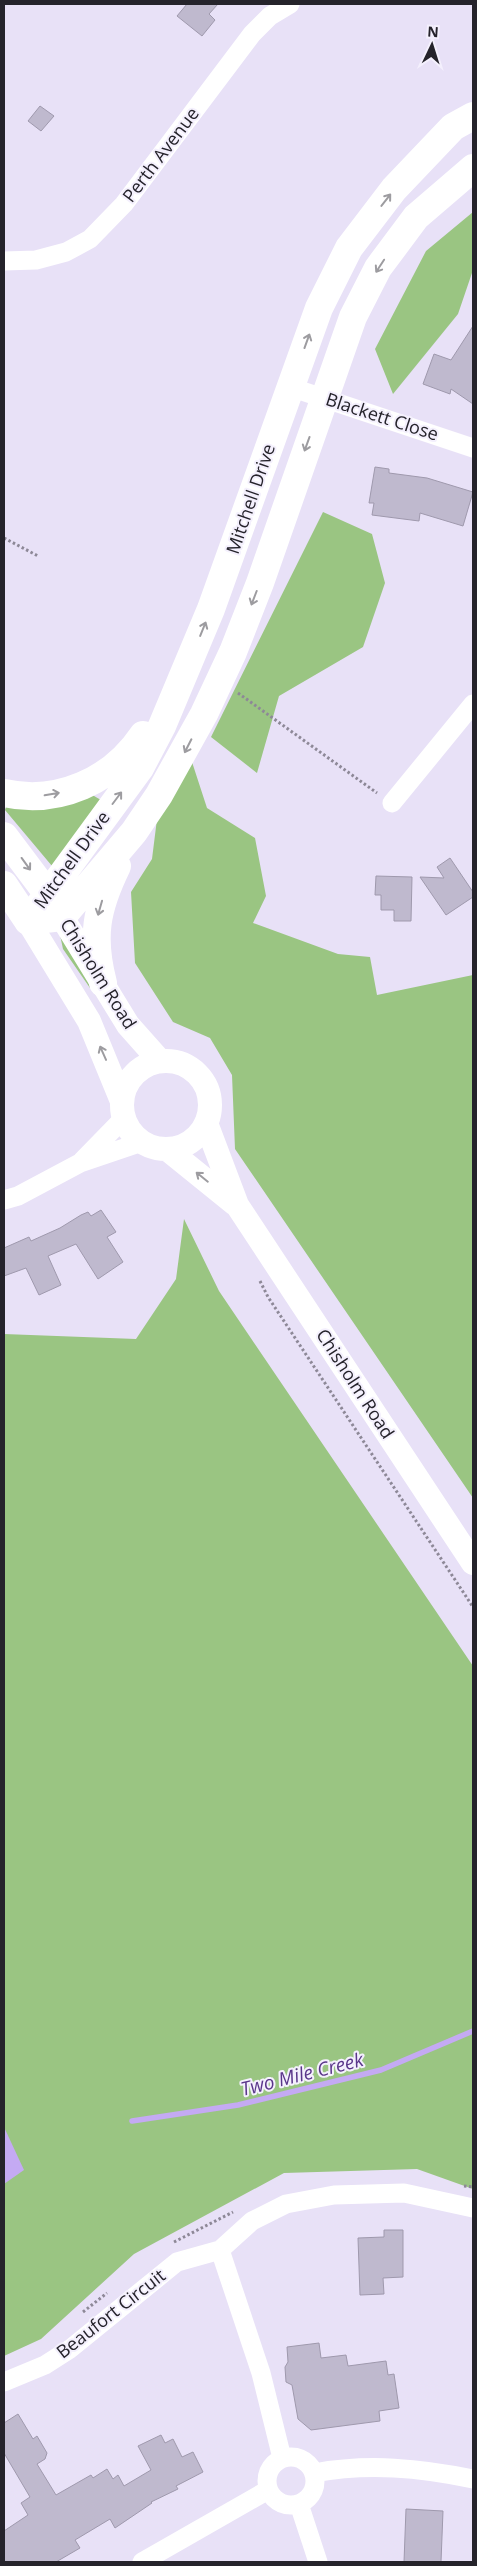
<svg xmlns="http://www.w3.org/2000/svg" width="477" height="2566" viewBox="0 0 477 2566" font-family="'Open Sans',sans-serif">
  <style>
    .green { fill: #9ac582 }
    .water { fill: #c4aaf3 }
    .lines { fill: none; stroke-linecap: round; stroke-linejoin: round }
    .stream { stroke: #c4aaf3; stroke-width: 5.5 }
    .building { fill: #bfb9ce; stroke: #9f99ad }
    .path { stroke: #8d8897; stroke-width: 3; stroke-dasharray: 2.5 2.5; stroke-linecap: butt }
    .minor { stroke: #fff; stroke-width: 19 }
    .tertiary { stroke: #fff; stroke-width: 24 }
    .secondary { stroke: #fff; stroke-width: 28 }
    .oneway { stroke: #9d9ca0 }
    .labels { text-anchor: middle; stroke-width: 4; stroke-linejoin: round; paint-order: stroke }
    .street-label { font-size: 18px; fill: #25232b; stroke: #f4f0fd }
    .water-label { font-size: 19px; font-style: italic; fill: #5a368a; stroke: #f4f0fd }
  </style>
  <rect width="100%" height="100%" fill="#e8e1f7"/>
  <path class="green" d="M473 212V270L458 314 393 394 375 349 426 251Z
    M323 512 372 534 385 583 363 647 279 696 257 773 211 737Z
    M192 762 207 808 255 838 266 896 253 923 338 954 370 957 377 995 473 975V1498L235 1149 232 1075 210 1038 173 1022 135 963 131 892 152 859 157 819Z
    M89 793 106 803 52 866 5 810 8 802Z
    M60 935 97 984 90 988 63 949Z
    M184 1219 219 1291 473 1666V2189L417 2169 284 2173 134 2254 41 2339 4 2356V1334L136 1339 176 1279Z"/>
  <path class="water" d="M4 2127 24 2170 4 2184Z"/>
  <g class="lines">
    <path class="stream" d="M132 2121 238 2105 381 2070 473 2031"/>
  </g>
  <path class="building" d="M187 4H218L209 14 215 20 202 36 177 16Z
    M40 106 54 116 41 131 28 121Z
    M473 326V404L451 389 450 394 423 384 434 354 451 360Z
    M375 467 389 469V473L427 478 473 492 463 526 420 513 419 521 372 515 374 503H369Z
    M450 858 473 892V897L446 915 420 877 444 878 437 867Z
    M376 876 412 877 411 921H394V910H381V895H375Z
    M101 1210 116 1232 107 1237 123 1262 98 1279 76 1244 48 1256 61 1285 39 1295 26 1268 4 1276V1248L29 1237 31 1241 60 1228 81 1215 88 1212 91 1216Z
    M384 2230H403V2277L383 2278 384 2294 360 2295 358 2238 384 2237Z
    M319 2343 321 2358 346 2355 348 2366 386 2361 388 2375 394 2374 399 2408 379 2411 380 2421 311 2430 298 2419 292 2385 286 2382 285 2367 288 2362 287 2347Z
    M18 2414 33 2439 37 2436 47 2453 45 2459 37 2464 56 2495 91 2475 93 2478 107 2469 113 2479 118 2475 124 2486 151 2470 138 2446 161 2435 165 2443 173 2439 182 2457 193 2452 203 2472 176 2486 178 2489 151 2502 152 2503 115 2528 110 2519 75 2540 80 2548 56 2562H4V2531L28 2515 21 2503 30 2497 4 2453V2423Z
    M406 2509 443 2511 441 2562H404Z"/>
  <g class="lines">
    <path class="path" d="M4 538 38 556
      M238 693 377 793
      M260 1281 268 1297 473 1607
      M464 2186 473 2187
      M174 2242 233 2212
      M83 2312 107 2293"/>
    <path class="minor" d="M4 261 36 260 66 252 90 239 124 204 252 34 270 16 290 4
      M290 387 473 448
      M392 803 473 704
      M82 1161 123 1119
      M4 1200 18 1196 80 1163 142 1142
      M4 2382 45 2365 70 2349 177 2262 220 2250
      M267 2481a24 24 0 1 1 48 0a24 24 0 1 1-48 0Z
      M282 2458 261 2373 220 2250 252 2221 286 2204 334 2195 404 2193 473 2208
      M314 2473C369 2463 420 2468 473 2479
      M299 2504 318 2562
      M142 2562 268 2490"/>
    <path class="tertiary" d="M52 901 128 1025 160 1061
      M28 921 89 1021 121 1099
      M122 1105a44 44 0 1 1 88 0a44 44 0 1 1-88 0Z
      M206 1123 237 1205 473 1563
      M167 1149 235 1204"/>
    <path class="secondary" d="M4 793C58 805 112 781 143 735
      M4 836 47 893
      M4 885 28 921
      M28 921 140 768 162 726 211 609 319 308 349 248 394 189 453 127 473 116
      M28 921 62 917 134 832 159 795 204 714 233 652 260 583 353 317 378 268 416 217 473 168
      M103 983C91 937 96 909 117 866"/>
  </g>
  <defs><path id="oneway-shaft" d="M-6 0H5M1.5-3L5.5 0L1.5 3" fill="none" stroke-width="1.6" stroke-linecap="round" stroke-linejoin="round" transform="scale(1.25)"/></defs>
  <g class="oneway">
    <use href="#oneway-shaft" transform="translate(386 200) rotate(-52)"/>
    <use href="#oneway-shaft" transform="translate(380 266) rotate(123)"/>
    <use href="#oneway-shaft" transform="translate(307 341) rotate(-70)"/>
    <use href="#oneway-shaft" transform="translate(307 444) rotate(110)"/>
    <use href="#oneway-shaft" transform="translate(254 598) rotate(111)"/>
    <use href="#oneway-shaft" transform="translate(203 629) rotate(-68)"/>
    <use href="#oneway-shaft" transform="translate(188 746) rotate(117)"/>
    <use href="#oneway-shaft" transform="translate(52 794) rotate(-10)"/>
    <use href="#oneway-shaft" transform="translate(117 798) rotate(-53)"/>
    <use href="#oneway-shaft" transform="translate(26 864) rotate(54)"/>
    <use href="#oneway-shaft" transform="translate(100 908) rotate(106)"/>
    <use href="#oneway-shaft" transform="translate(103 1053) rotate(-114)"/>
    <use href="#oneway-shaft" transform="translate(202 1177) rotate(-141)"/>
  </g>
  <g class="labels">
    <g class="street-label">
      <text transform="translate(161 155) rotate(-53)" y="6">Perth Avenue</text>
      <text transform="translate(382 417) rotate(18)" y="6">Blackett Close</text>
      <text transform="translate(251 499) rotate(-71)" y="6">Mitchell Drive</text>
      <text transform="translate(72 860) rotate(-54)" y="6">Mitchell Drive</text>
      <text transform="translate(98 974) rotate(58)" y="6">Chisholm Road</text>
      <text transform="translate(355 1384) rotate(57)" y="6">Chisholm Road</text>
      <text transform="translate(111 2314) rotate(-38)" y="6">Beaufort Circuit</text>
    </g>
    <g class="water-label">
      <text transform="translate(302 2074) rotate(-14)" y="7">Two Mile Creek</text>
    </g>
  </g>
  <rect width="477" height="2566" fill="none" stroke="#25232b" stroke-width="10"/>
  <g transform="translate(432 45) rotate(4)" stroke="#f4f0fd" stroke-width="4" paint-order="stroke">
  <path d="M0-4L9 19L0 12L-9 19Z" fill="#25232b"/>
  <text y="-8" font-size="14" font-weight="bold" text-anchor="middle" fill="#25232b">N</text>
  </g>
</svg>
